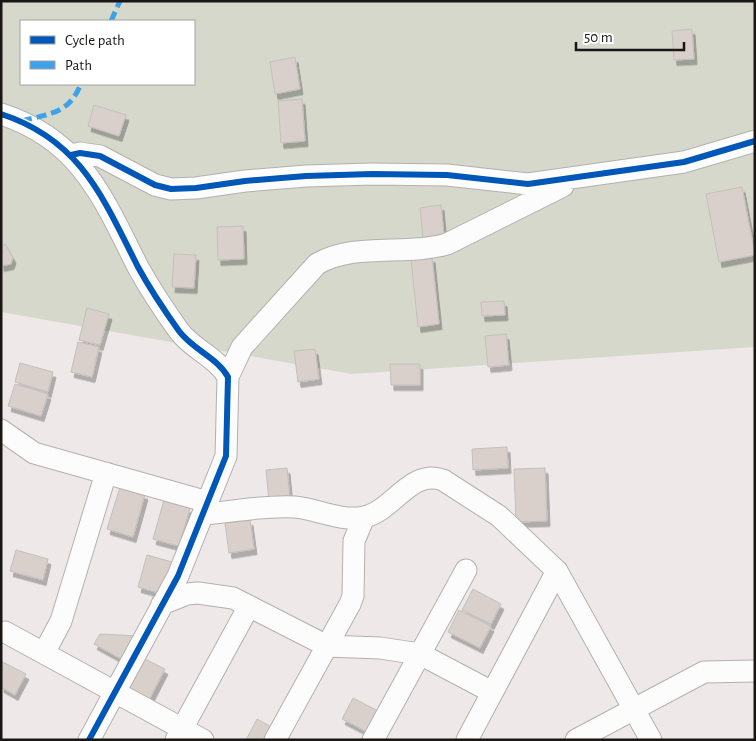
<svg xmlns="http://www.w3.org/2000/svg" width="756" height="741" viewBox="0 0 756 741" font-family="'Alegreya Sans',sans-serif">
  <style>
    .green { fill: #d6d8cb; fill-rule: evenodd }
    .building { fill: #dad0cb; stroke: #c3bfbe; filter: url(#shadow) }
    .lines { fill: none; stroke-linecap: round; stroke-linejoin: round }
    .minor-casing { stroke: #b4b0ae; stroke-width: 23 }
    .minor { stroke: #fcfcfc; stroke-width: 21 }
    .quiet { stroke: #3da2ea; stroke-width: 5; stroke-dasharray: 10 5; stroke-linecap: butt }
    .cycleway-casing { stroke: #fff; stroke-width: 9 }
    .cycleway { stroke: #0057b8; stroke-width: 6 }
  </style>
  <defs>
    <filter id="shadow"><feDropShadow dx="3" dy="5.5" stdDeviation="0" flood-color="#0004"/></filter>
  </defs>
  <rect width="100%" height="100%" fill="#eee9e8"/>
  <path class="green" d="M1 1H755V347L352 374 1 312ZM21 21H194V84H21Z"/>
  <path class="building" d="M692 29 694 59 674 60 672 31Z
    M295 57 300 89 275 94 270 62Z
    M302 99 305 141 281 143 278 101Z
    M94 105 126 115 119 136 88 126Z
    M742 187 755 255 719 262 706 194Z
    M441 205 444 236 423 239 420 208Z
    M243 226 244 259 218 260 217 227Z
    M1 244 6 245 13 258 11 264 1 266Z
    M174 254 196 255 194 288 172 287Z
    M432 257 439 324 418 327 411 259Z
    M504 301 505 315 482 316 481 302Z
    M87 308 109 314 100 345 79 340Z
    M506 334 509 365 488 367 485 336Z
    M78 342 99 347 92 377 71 372Z
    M315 349 319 379 298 382 294 351Z
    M20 363 53 372 48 392 15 382Z
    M390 364H420V385H391Z
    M15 384 48 394 41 416 8 406Z
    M507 447 508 468 473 470 472 449Z
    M287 468 290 499 269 501 266 470Z
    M545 468 547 521 516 522 514 469Z
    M120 487 145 494 133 537 107 529Z
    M164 500 190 508 179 546 153 539Z
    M250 520 254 549 229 553 225 523Z
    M16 550 48 559 43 580 10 571Z
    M147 555 172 562 163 594 138 587Z
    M473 589 501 604 491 624 462 610Z
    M459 610 491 626 480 648 448 632Z
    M100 634 139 636 125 661 94 644Z
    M145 659 165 669 149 700 129 690Z
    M1 661 26 674 15 695 1 687Z
    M353 698 384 714 373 735 342 719Z
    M257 719 275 729 270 740H246Z"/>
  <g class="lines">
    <defs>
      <path id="minor" d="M1 114C81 140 103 198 138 267 150 289 164 310 179 331 192 349 218 358 228 377L226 456 178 576 89 740
        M71 155 80 153 100 156 155 185 171 189 196 188 245 181 306 176 372 174 447 175 528 184 684 162 755 141
        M228 377 242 347 317 264C355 242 405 256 447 244L563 186
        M1 430 34 453 208 502
        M203 514C233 512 265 505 295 507 317 509 342 522 364 517 393 511 411 468 443 480L499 516 557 571 651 740
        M162 604 187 594 198 593 233 598 327 646 380 648 420 654 492 692
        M5 632 203 740
        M44 653 61 621 106 473
        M176 740 249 606
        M275 740 350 604 353 596 354 541 364 517
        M373 740 466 570
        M467 740 557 571
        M576 740 704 672 755 671"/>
    </defs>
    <use href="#minor" class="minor-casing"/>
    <use href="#minor" class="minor"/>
    <path class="quiet" d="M111 21 120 1
      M22 121C52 113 68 114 81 84"/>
    <defs>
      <path id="cycleway" d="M1 114C81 140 103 198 138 267 150 289 164 310 179 331 192 349 218 358 228 377L226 456 178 576 89 740
        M71 155 80 153 100 156 155 185 171 189 196 188 245 181 306 176 372 174 447 175 528 184 684 162 755 141"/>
    </defs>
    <use href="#cycleway" class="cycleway-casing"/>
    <use href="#cycleway" class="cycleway"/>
  </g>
  <rect width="756" height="741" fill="none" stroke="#191614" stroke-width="5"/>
  <rect x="20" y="20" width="175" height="65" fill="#ffffff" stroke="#a3a2a1"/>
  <rect x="30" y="36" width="25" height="8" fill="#0057b8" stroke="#a3a2a1"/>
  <text x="65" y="45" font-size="15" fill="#191614">Cycle path</text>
  <rect x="30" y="61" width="25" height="8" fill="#3da2ea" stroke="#a3a2a1"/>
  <text x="65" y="70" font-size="15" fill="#191614">Path</text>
  <path d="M576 42v8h108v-8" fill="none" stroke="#191614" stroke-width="2.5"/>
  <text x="584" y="42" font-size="15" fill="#191614" stroke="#ffffff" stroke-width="4" paint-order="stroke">50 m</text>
</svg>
